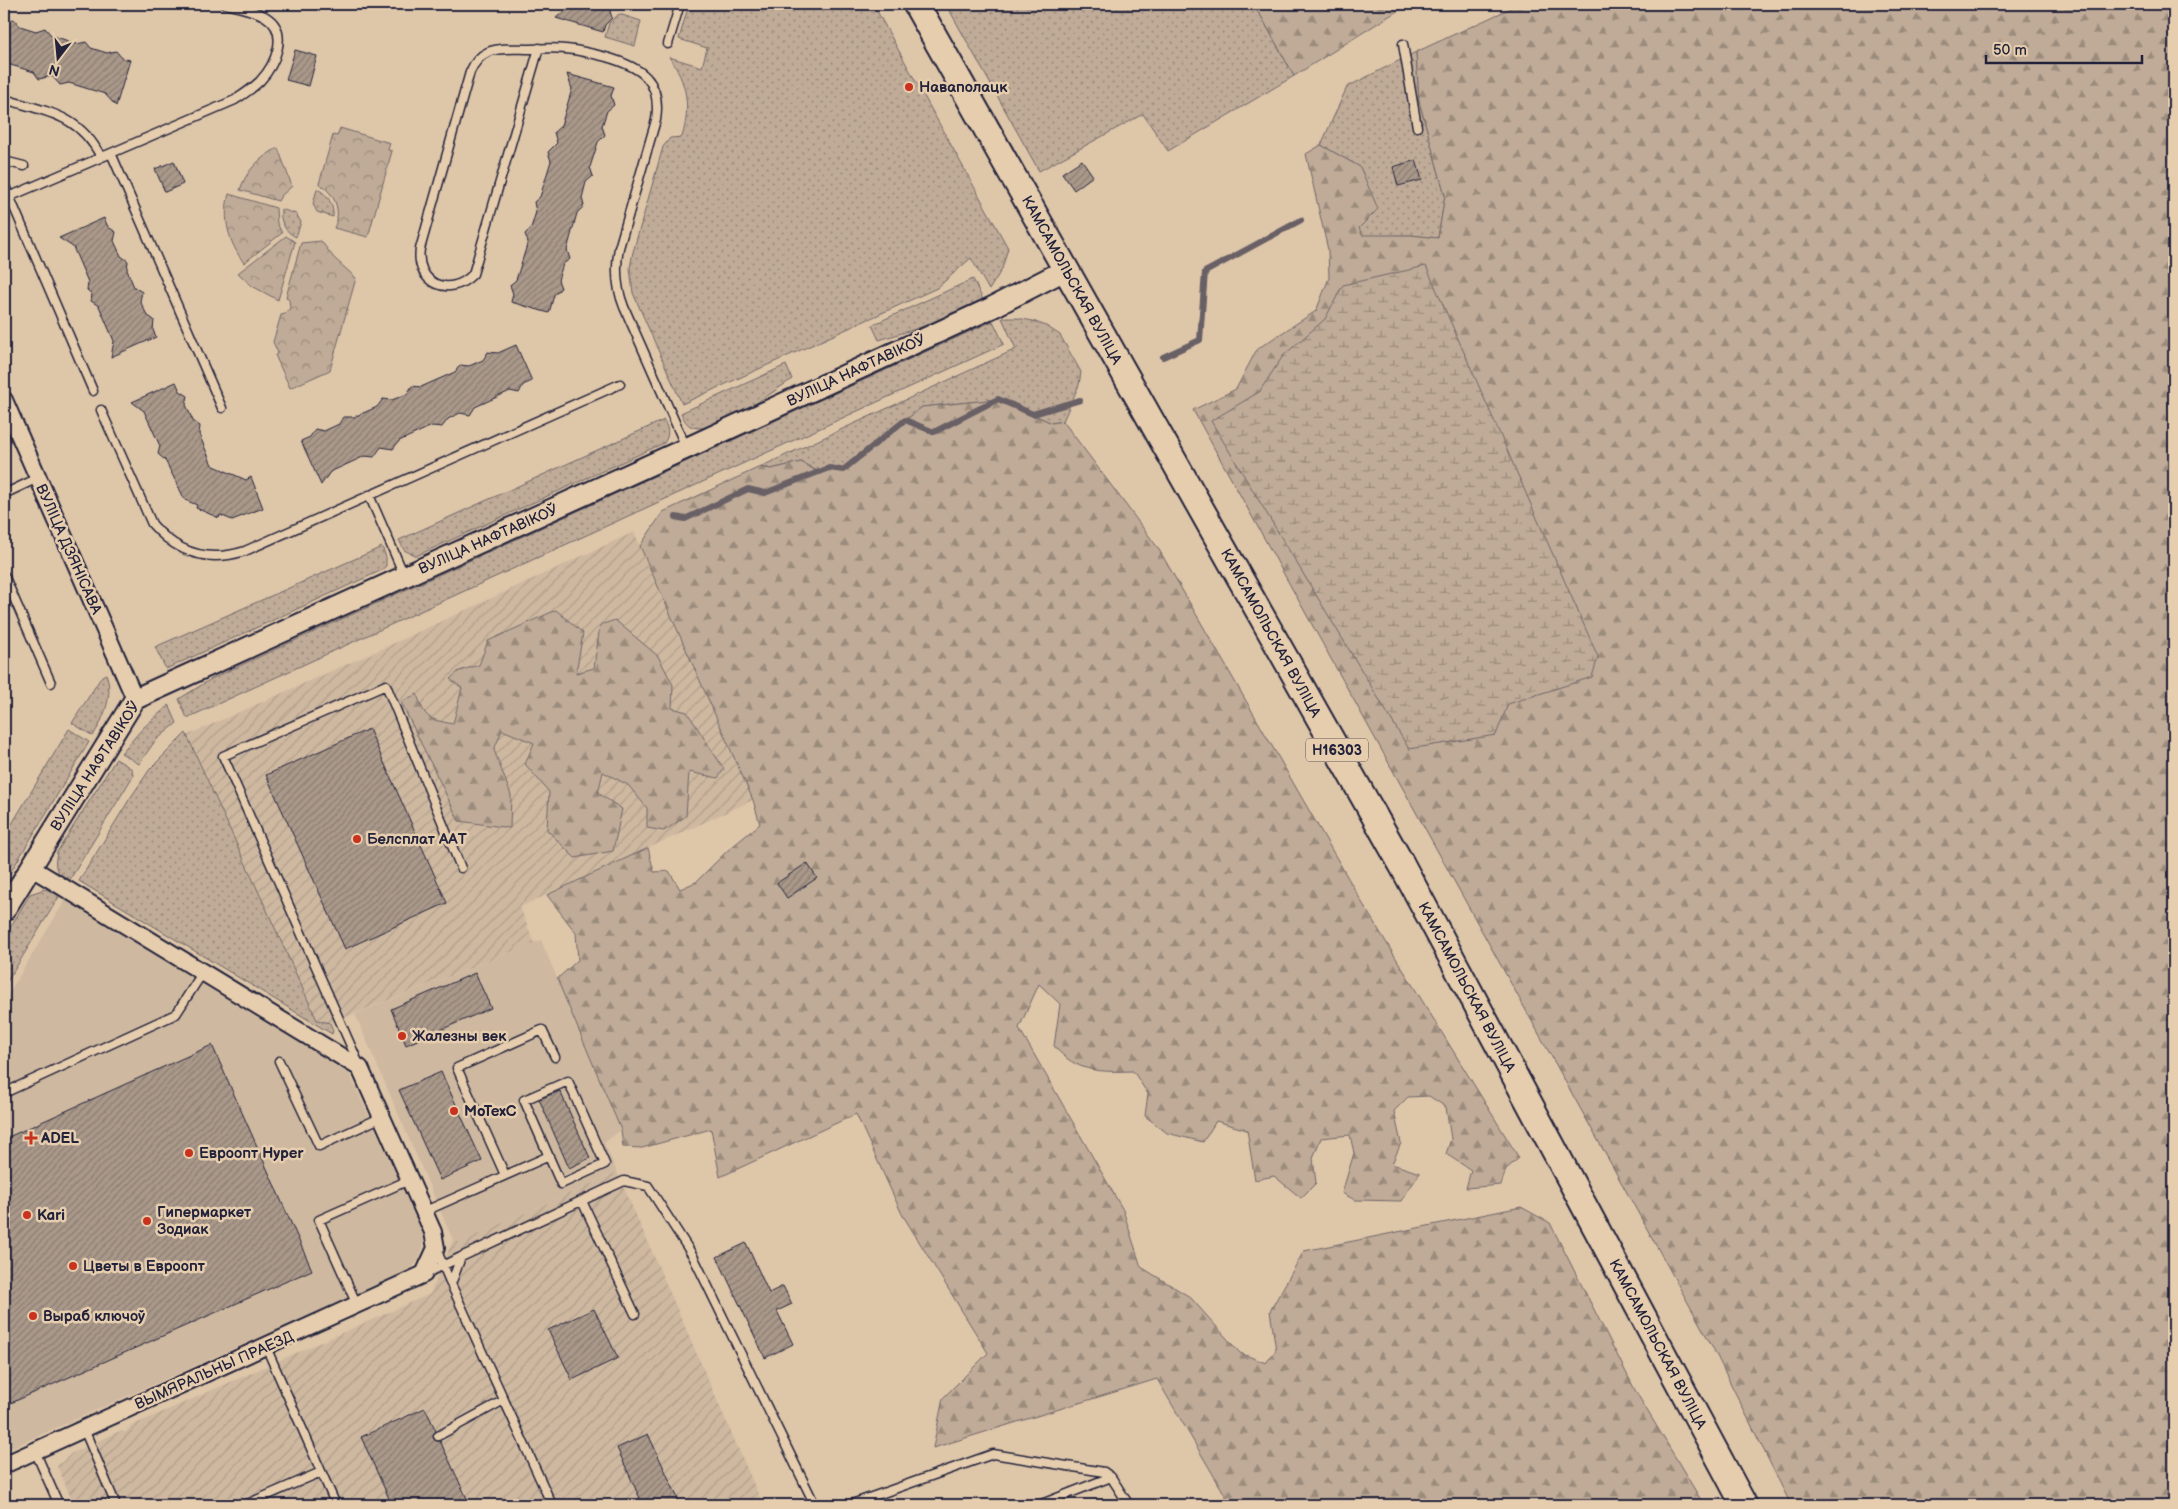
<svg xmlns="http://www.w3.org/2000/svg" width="2178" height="1509" viewBox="0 0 2178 1509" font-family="'Balsamiq Sans',sans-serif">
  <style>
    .built { fill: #ceb8a0 }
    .industrial { fill: url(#industrial-furrows) }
    .grass { fill: url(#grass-dots); stroke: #706669 }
    .forest { fill: url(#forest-firs); stroke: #706669 }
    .wetland { fill: url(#wetland-marsh); stroke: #706669 }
    .park { fill: url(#park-crowns); stroke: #706669 }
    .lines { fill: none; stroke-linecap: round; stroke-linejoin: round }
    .stream { stroke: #696066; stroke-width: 6 }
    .building { fill: url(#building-hatch); stroke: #22223b }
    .service-casing { stroke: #22223b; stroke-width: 11 }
    .minor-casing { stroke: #22223b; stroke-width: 20 }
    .tertiary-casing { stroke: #22223b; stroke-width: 24 }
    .primary-casing { stroke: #22223b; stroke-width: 29 }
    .service { stroke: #e6cdae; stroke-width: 8 }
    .minor { stroke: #e6cdae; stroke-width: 16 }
    .tertiary { stroke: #e6cdae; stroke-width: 20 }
    .primary { stroke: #e6cdae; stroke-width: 25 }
    .poi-dot { fill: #c8321e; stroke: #e6cdae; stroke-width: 2 }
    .labels { text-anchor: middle; stroke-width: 5; stroke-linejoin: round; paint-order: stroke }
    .shield { fill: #e6cdae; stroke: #5d555e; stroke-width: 1 }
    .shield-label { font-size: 14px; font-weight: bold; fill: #22223b }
    .poi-label { font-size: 15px; font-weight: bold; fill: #22223b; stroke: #e6cdae; text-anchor: start }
    .street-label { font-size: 15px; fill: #22223b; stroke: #e6cdae }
  </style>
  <defs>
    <pattern id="industrial-furrows" width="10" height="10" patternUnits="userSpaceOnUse" patternTransform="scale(1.25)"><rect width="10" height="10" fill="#ceb8a0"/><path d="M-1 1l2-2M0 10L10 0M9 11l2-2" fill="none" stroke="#b19e8b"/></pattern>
    <pattern id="grass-dots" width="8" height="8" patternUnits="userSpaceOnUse" patternTransform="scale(1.25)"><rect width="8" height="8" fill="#bfab97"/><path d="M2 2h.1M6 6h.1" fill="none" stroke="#9b8b7c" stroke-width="1.8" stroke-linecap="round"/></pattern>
    <pattern id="forest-firs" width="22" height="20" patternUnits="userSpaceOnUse" patternTransform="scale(1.25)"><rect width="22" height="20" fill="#bfab97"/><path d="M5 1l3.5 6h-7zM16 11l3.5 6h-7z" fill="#9b8b7c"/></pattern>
    <pattern id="wetland-marsh" width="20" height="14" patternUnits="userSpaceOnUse" patternTransform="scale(1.25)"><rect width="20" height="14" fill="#bfab97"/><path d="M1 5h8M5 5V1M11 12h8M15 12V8" fill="none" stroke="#9b8b7c"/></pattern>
    <pattern id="park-crowns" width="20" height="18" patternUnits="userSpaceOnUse" patternTransform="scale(1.25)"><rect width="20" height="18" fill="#bfab97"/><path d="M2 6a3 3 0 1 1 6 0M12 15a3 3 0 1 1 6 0" fill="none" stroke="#9b8b7c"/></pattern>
    <pattern id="building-hatch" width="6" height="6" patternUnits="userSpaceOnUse" patternTransform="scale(1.25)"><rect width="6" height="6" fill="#aa998a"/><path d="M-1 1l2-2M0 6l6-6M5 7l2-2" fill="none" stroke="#8a7c72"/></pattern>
  </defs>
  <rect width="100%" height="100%" fill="#dec6a9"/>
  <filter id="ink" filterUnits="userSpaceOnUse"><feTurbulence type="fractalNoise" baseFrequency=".02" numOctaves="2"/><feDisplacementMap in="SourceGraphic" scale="10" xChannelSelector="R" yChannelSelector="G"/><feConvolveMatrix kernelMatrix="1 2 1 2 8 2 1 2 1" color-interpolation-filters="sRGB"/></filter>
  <g filter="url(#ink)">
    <path class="built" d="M66 899 340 1065 349 1073 424 1234 423 1247 418 1261 409 1271 4 1451V1001Z
      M541 940 621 1130 604 1143 617 1172 460 1242 453 1240 355 1014Z"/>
    <path class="industrial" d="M634 532 753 800 520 907 534 943 328 1024 317 1020 188 735 388 646Z
      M617 1172 763 1505H74L57 1466 72 1453 120 1431 126 1432 131 1426 430 1294 453 1240 460 1242Z"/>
    <path class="grass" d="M689 4H873L1008 248 1002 269 989 290 971 258 937 288 682 404 633 293 630 268 633 252 663 147 670 138 682 137C691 107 687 82 669 57L702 67 707 48 679 39Z
      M946 4H1251L1261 16 1294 76 1168 151 1143 114 1039 171Z
      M619 14 641 21 635 46 605 37 609 23Z
      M1416 52 1419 101 1445 195 1438 238 1411 235 1362 236 1359 228 1360 167 1321 145 1347 87Z
      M317 189C328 194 334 205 333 217L317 212 313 204Z
      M281 209 296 214 301 222 296 237C285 232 279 221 281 209Z
      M973 279 984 302 935 323 879 340 872 325Z
      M1002 318H1017L1033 321 1046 326 1060 335 1081 372 1079 385 1063 421 1052 423 998 399 922 407 843 470 829 468 819 472 801 462 771 469 760 467 1016 349Z
      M993 321 1004 344 187 718 179 699 213 678Z
      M786 365 792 379C773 392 714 435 693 427 686 425 684 419 681 413Z
      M664 420C668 429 670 434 664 443L416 556 404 550 399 540Z
      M382 547 386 557V566L380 571 166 669 155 647Z
      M106 674C114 694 104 718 93 736L72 723 102 676Z
      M169 705 177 723 155 741 139 764 121 753 143 728Z
      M69 729 89 742 4 883V837Z
      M186 733 317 1020 330 1023 333 1030 332 1034 79 881 129 800 150 769Z
      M116 759 132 769 133 776 69 881C55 872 54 868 57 852Z
      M45 889 60 895 4 987V938L30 894Z"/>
    <path class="forest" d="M1251 4H1403L1402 8 1294 76 1261 16Z
      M1520 4H2174V1505H1791L1712 1346 1193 410 1236 389 1257 349 1316 311 1329 278 1328 250 1306 154 1321 145 1360 167 1378 209 1359 228 1362 235H1411L1438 238 1445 195 1419 101 1416 52Z
      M998 399 1052 423 1063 421 1158 548 1367 911 1519 1158 1506 1169 1501 1185 1466 1188 1471 1170 1446 1154 1451 1139 1446 1107 1429 1096 1408 1097 1394 1111 1401 1143 1392 1164 1420 1173 1401 1201 1355 1200 1342 1193 1354 1153 1350 1135 1321 1138 1313 1158 1316 1183 1301 1198 1274 1176 1255 1180 1247 1130 1216 1121 1203 1142 1167 1133 1145 1116 1148 1094 1133 1071C1100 1072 1077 1073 1054 1046L1060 1004 1039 984 1019 1028 1123 1210 1141 1267 1190 1297 1240 1353 1266 1363 1276 1350 1270 1311 1304 1251 1521 1207 1550 1223 1636 1392 1704 1505H1231L1157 1379 933 1448 943 1398 988 1353 902 1214 856 1114 720 1177 711 1129 642 1148 623 1147 621 1130 557 979 578 960 576 933 547 895 648 848 654 872 669 871 680 889 696 882 727 851 760 824 753 800 640 546 663 512 760 467 771 469 801 462 818 472 829 468 843 470 922 407Z
      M556 610 583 633 576 673 594 668 600 625 615 620 658 656 673 685 672 708 687 712 724 769 718 778 689 772 686 816 664 831 647 828V808L628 785 603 772 598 793 622 809 613 851 575 858 547 830 549 792 525 764 534 743 502 730 494 750 511 795 510 828 459 821 401 702 417 694C425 719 428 719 453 724L462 688 450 679 459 671 479 665 488 641Z"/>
    <path class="wetland" d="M1426 266 1598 657 1592 677 1508 704 1496 735 1409 749 1211 421 1259 392 1283 356 1325 319 1343 285Z"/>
    <path class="park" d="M340 128 390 143 388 150 392 151 368 237 334 228C342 211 335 193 319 184L333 135 337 136Z
      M278 148 292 186 281 196 278 201 240 190C246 171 260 157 278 148Z
      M229 194 276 208 277 223 282 233 244 263C229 243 222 218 229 194Z
      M286 236 295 242 278 300 252 286 238 273Z
      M321 241 334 258 356 278 330 370 290 388 275 355 278 353 273 342 281 315 285 314 290 308 289 300 286 297 301 243Z"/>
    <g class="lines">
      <path class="stream" d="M1163 357 1200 340 1205 272 1301 220
        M676 517 685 519 748 489 765 493 829 468 843 470 905 420 934 432 998 399 1033 414 1080 400"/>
    </g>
    <path class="building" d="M569 4H608L612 18 605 25 603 32 556 18 568 8Z
      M14 19 20 26 36 31 45 28 51 35 77 44 86 42 91 48 107 53 116 51 122 58 130 60 116 106 105 94 69 83 60 85 52 76 39 79 34 72 4 63V21Z
      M295 50 317 56 309 86 286 80Z
      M567 74 614 87 611 96 614 105 607 111 602 126 605 135 598 142 590 167 593 176 586 182 582 198 584 206 577 213 567 250 570 259 563 264 558 280 561 288 554 295 549 313 511 302 513 294 510 285 516 280 528 242 525 234 531 228 536 212 534 202 540 197 551 161 548 152 557 143 554 132 561 126 572 89Z
      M1082 160 1093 176 1074 190 1062 173Z
      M1416 160 1422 180 1398 186 1393 167Z
      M174 161 183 184 165 192 155 169Z
      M104 218 108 227 116 232 114 241 121 256 128 261 127 270 134 287 142 292 140 301 147 315 154 320 153 330 156 337 111 357 114 341 99 306 91 301 92 294 87 290 88 282 73 247 59 238Z
      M516 345 532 381 523 385 519 393 510 391 475 407 470 415 460 413 448 419 442 427 432 426 399 441 393 449 381 447 374 457 365 456 330 472 321 485 301 441 310 437 315 429 324 431 339 424 343 417H354L377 407 383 399 392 400 407 394 412 386 421 387 455 372 460 365 469 366 483 360 488 352 498 353Z
      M176 382 180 391 188 396 186 405 193 421 200 426 199 434 212 465 246 480 251 477 263 508 232 520 220 515 219 518 196 508 197 505 185 500 165 460 158 454 160 446 144 411 132 402Z
      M369 729 447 903 345 949 266 775Z
      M807 863 817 878 787 898 777 883Z
      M475 973 491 1008 406 1045 391 1009Z
      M212 1045 312 1270 4 1406V1139Z
      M441 1072 482 1161 440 1180 399 1090Z
      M560 1091 590 1158 569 1168 539 1099Z
      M746 1243 769 1293 783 1286 792 1304 777 1311 793 1344 765 1358 717 1257Z
      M594 1309 618 1358 572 1380 548 1330Z
      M425 1408 436 1431 433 1438 436 1441H440L470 1505H392L361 1437Z
      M648 1434 681 1505H643L617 1448Z"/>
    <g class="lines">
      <defs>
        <path id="service" d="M668 44 680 4
          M1403 44 1417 127
          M539 48 473 274C449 299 415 283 420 249L470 72C474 63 479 56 488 52 500 47 517 49 530 49 561 47 575 49 606 57 641 67 662 80 656 120L619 248C615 269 616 287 624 307L686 447
          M4 99C47 112 79 114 101 157
          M111 153 222 408
          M4 161 24 166
          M4 184 93 391
          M4 199 235 100C244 94 252 89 260 81 275 65 290 32 266 17 255 10 238 7 225 4
          M101 410 152 524C177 553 208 563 245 551L620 384
          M4 494 38 478
          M369 495 404 575
          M4 575 51 683
          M279 1061 319 1146 382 1117
          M358 1062 223 756 386 685 461 868
          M568 1081 605 1164 561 1184 524 1100Z
          M4 1093 176 1014 203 972
          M505 1175 457 1068 542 1030 555 1057
          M582 1201 635 1314
          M423 1212 549 1156
          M437 1251 451 1284
          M427 1273 461 1257
          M357 1305 319 1220 409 1180
          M266 1347 336 1505
          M84 1429 116 1505
          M438 1436 504 1400
          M35 1451 59 1505
          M245 1505 321 1472
          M552 1505 451 1284 461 1257 624 1181 648 1186 693 1256 815 1505
          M849 1505 993 1454 1104 1472 1111 1477 1129 1505
          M1039 1505 1111 1477"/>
        <path id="minor" d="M4 400 135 699
          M4 1465 424 1274 436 1248 433 1232 360 1068 30 867"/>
        <path id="tertiary" d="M4 911 135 699 687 448 991 308 1065 270"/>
        <path id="primary" d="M916 4 1402 865 1744 1505"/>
      </defs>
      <use href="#service" class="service-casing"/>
      <use href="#minor" class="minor-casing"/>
      <use href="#tertiary" class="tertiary-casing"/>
      <use href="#primary" class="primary-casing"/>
      <use href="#service" class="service"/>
      <use href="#minor" class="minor"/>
      <use href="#tertiary" class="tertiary"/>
      <use href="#primary" class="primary"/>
    </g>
  </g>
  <g class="poi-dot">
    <circle cx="909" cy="87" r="5"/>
    <circle cx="357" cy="839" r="5"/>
    <circle cx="402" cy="1036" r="5"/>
    <circle cx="454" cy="1111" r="5"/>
    <path d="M28.5 1130.5h5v5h5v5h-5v5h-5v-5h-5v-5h5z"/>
    <circle cx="189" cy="1153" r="5"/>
    <circle cx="27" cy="1215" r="5"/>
    <circle cx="147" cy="1221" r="5"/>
    <circle cx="73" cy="1266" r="5"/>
    <circle cx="33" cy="1316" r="5"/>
  </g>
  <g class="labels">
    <rect class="shield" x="1306" y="738.5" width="62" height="23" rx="4"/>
    <g class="shield-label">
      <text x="1337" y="755">Н16303</text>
    </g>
    <g class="poi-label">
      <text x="919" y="92">Наваполацк</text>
      <text x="367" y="844">Белсплат ААТ</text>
      <text x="412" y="1041">Жалезны век</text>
      <text x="464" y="1116">MoTexC</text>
      <text x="41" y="1143">ADEL</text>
      <text x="199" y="1158">Евроопт Hyper</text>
      <text x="157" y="1217">Гипермаркет<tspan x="157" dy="17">Зодиак</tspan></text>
      <text x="37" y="1220">Kari</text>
      <text x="83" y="1271">Цветы в Евроопт</text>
      <text x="43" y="1321">Выраб ключоў</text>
    </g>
    <g class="street-label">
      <text transform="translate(1072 280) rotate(61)" y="5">КАМСАМОЛЬСКАЯ ВУЛІЦА</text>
      <text transform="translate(856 370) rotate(-25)" y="5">ВУЛІЦА НАФТАВІКОЎ</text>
      <text transform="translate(488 539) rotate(-24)" y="5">ВУЛІЦА НАФТАВІКОЎ</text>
      <text transform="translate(69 549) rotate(66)" y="5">ВУЛІЦА ДЗЯНІСАВА</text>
      <text transform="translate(1271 633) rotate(61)" y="5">КАМСАМОЛЬСКАЯ ВУЛІЦА</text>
      <text transform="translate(95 766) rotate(-57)" y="5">ВУЛІЦА НАФТАВІКОЎ</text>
      <text transform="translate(1467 987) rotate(62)" y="5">КАМСАМОЛЬСКАЯ ВУЛІЦА</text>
      <text transform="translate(1658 1344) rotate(62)" y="5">КАМСАМОЛЬСКАЯ ВУЛІЦА</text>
      <text transform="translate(214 1370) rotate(-24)" y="5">ВЫМЯРАЛЬНЫ ПРАЕЗД</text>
    </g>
  </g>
  <rect width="2178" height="1509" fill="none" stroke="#e6cdae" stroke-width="20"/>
  <rect x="10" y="10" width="2158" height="1489" fill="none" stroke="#22223b" stroke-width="2" filter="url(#ink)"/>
  <g transform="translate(58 58) rotate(196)" stroke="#e6cdae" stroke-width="4" paint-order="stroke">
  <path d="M0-4L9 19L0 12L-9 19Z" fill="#22223b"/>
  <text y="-8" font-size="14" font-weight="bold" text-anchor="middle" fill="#22223b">N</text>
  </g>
  <path d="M1986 55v8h156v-8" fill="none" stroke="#22223b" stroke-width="2.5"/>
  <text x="1993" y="55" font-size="15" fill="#22223b" stroke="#e6cdae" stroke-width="4" paint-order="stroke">50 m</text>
</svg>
